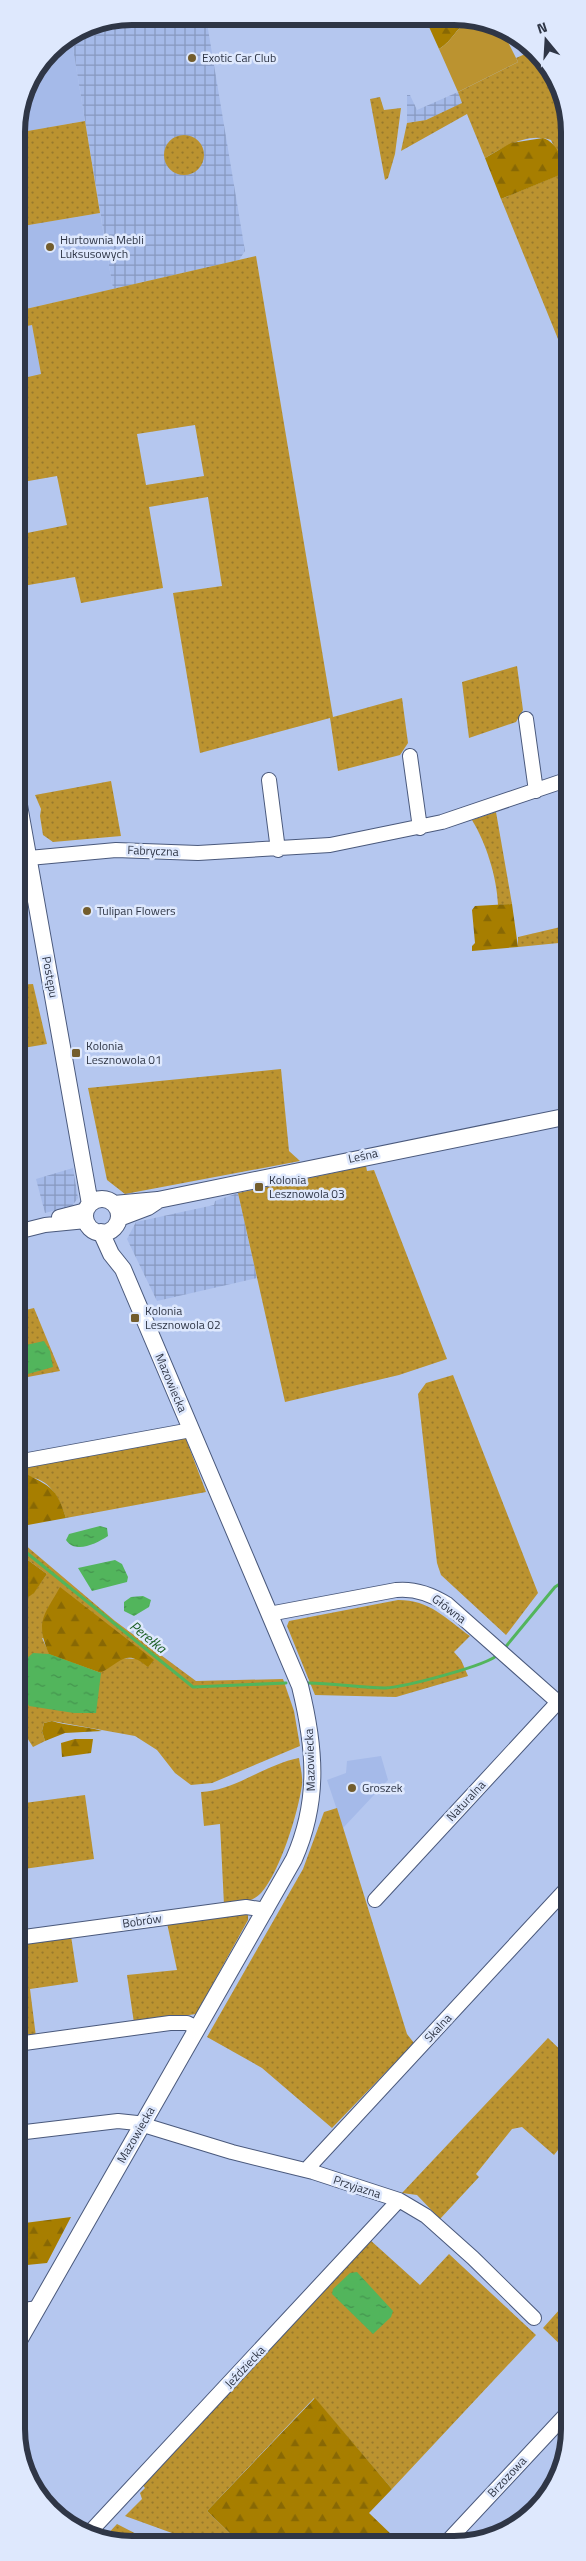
<svg xmlns="http://www.w3.org/2000/svg" width="586" height="2561" viewBox="0 0 586 2561" font-family="'Titillium Web',sans-serif">
  <style>
    .built { fill: #a5bae9 }
    .industrial { fill: url(#industrial-grid) }
    .grass { fill: url(#grass-dots); fill-rule: evenodd }
    .forest { fill: url(#forest-firs) }
    .garden { fill: #bb9330 }
    .water { fill: url(#water-ripples) }
    .lines { fill: none; stroke-linecap: round; stroke-linejoin: round }
    .stream { stroke: #52b55c; stroke-width: 3 }
    .minor-casing { stroke: #4a597c; stroke-width: 16 }
    .tertiary-casing { stroke: #4a597c; stroke-width: 18 }
    .minor { stroke: #fff; stroke-width: 14 }
    .tertiary { stroke: #fff; stroke-width: 16 }
    .poi-dot { fill: #735d2d; stroke: #dee8fd; stroke-width: 2 }
    .labels { text-anchor: middle; stroke-width: 5; stroke-linejoin: round; paint-order: stroke }
    .poi-label { font-size: 12px; fill: #2f3646; stroke: #dee8fd; text-anchor: start }
    .street-label { font-size: 12px; fill: #2f3646; stroke: #dee8fd }
    .water-label { font-size: 14px; font-style: italic; fill: #1d6026; stroke: #dee8fd }
    .rim { fill: none; stroke: #2f3646; stroke-width: 6 }
  </style>
  <defs>
    <pattern id="industrial-grid" width="8" height="8" patternUnits="userSpaceOnUse" patternTransform="scale(1.25)"><rect width="8" height="8" fill="#a5bae9"/><path d="M0 4h8M4 0v8" fill="none" stroke="#8798bf"/></pattern>
    <pattern id="grass-dots" width="8" height="8" patternUnits="userSpaceOnUse" patternTransform="scale(1.25)"><rect width="8" height="8" fill="#bb9330"/><path d="M2 2h.1M6 6h.1" fill="none" stroke="#98792b" stroke-width="1.8" stroke-linecap="round"/></pattern>
    <pattern id="forest-firs" width="22" height="20" patternUnits="userSpaceOnUse" patternTransform="scale(1.25)"><rect width="22" height="20" fill="#a77e00"/><path d="M5 1l3.5 6h-7zM16 11l3.5 6h-7z" fill="#886804"/></pattern>
    <pattern id="water-ripples" width="26" height="14" patternUnits="userSpaceOnUse" patternTransform="scale(1.25)"><rect width="26" height="14" fill="#52b55c"/><path d="M2 4q2-2 4 0t4 0M15 11q2-2 4 0t4 0" fill="none" stroke="#44944e"/></pattern>
  </defs>
  <rect width="100%" height="100%" fill="#b5c7ef"/>
  <path class="built" d="M71 36 85 121 16 133 28 81 50 50Z
    M100 213 113 289 17 311V227Z
    M32 325 41 374 23 398 17 399V328Z
    M381 1756 388 1780 343 1828 327 1780 346 1773 347 1761Z"/>
  <path class="industrial" d="M132 16 206 17 245 251 239 260 113 289 71 36 88 25Z
    M458 92 463 103 426 120 407 123V95H410L417 110Z
    M73 1168 78 1198 72 1206 45 1213 36 1179Z
    M238 1193 257 1278 157 1301 127 1239 136 1222 214 1205 215 1201Z"/>
  <path class="grass" d="M532 51 541 56 569 117V366L501 199 566 172 551 140C528 132 504 147 485 158L467 114 401 151 407 123 426 120 462 103 458 92 518 62 516 58Z
    M380 97 384 110 401 108 395 154 388 178 385 180 370 99Z
    M85 121 100 213 17 227 16 133Z
    M164 155a20 20 0 1 1 40 0a20 20 0 1 1-40 0Z
    M256 256 333 717 402 698 408 743 400 755 338 771 330 718 200 753 173 593 222 586 208 497 149 507 163 588 81 603 75 577 17 587V535L67 525 57 476 17 483V399L22 398 19 379 41 374 32 325 17 328V311ZM195 425 204 476 146 485 137 434Z
    M517 666 523 710 516 722 469 738 462 682Z
    M111 781 121 836 53 842 43 835 40 816 41 809 35 795Z
    M496 812 512 904 498 905C497 877 486 843 472 820Z
    M569 925V942L518 947V937Z
    M33 984 47 1044 17 1049V985Z
    M281 1069 289 1151 300 1161 125 1194 107 1180 88 1088Z
    M366 1166 367 1171 374 1170 447 1359 399 1375 285 1402 238 1193Z
    M34 1308 60 1371 17 1379V1312Z
    M453 1375 538 1593 506 1635 441 1575 437 1563 418 1394 426 1383Z
    M180 1437 186 1439 206 1492 66 1518C58 1494 46 1472 17 1478V1465Z
    M17 1538 115 1621 196 1681 283 1679 294 1711 300 1746 212 1783 191 1785 175 1773 157 1750 135 1736 52 1721 44 1723 42 1731 45 1741 33 1747 17 1722V1605L34 1592 47 1574 17 1552ZM42 1638 154 1660 121 1658 101 1673 49 1653Z
    M398 1600C430 1600 445 1618 470 1636L454 1652 461 1660 468 1676 396 1697 315 1695 287 1626 289 1621Z
    M299 1758C300 1766 303 1776 302 1785 298 1813 280 1872 261 1893 252 1903 237 1903 224 1905L220 1824 204 1826 201 1792C234 1791 266 1764 299 1758Z
    M85 1795 94 1859 17 1870V1804Z
    M337 1808 407 2034 414 2043 332 2128 262 2068 207 2037 303 1869 324 1812Z
    M243 1912 248 1914V1920L196 2014 134 2023 127 1975 177 1970 167 1923Z
    M71 1936 78 1982 30 1989 36 2037 17 2030V1943Z
    M548 2038 569 2058V2151L562 2145 554 2155 522 2127 512 2129 476 2174 479 2177 440 2219 417 2195 402 2193Z
    M369 2239 420 2285 449 2254 536 2335 392 2489 314 2398 207 2511 240 2543H189L183 2537 125 2516 142 2499 140 2493 145 2488 142 2484Z
    M569 2299V2353L543 2328Z
    M117 2524 154 2543 109 2542 103 2539Z"/>
  <path class="forest" d="M425 18 473 19C455 27 454 40 439 49Z
    M543 138C558 143 561 159 567 172L501 199 485 158 511 143Z
    M512 904 518 947 472 951V946L475 943 472 910 475 906Z
    M28 1475C53 1487 58 1492 66 1518L17 1527V1478Z
    M17 1552 47 1574 34 1593 17 1605Z
    M60 1587 154 1660 148 1667C126 1649 122 1661 101 1673L49 1654C35 1621 44 1616 60 1587Z
    M52 1721C68 1726 85 1726 102 1731L65 1733 45 1741 42 1731 44 1723Z
    M75 1739H93L91 1753 62 1757 61 1743Z
    M71 2217 47 2263 17 2266V2224Z
    M315 2398 392 2489 369 2513 393 2536 385 2543H240L207 2511Z"/>
  <path class="garden" d="M473 19 504 34 518 62 458 92 439 49C454 40 455 27 473 19Z"/>
  <path class="water" d="M44 1341 50 1351 53 1367 17 1377V1347Z
    M100 1526 107 1528 108 1536C96 1544 75 1554 66 1540L69 1534Z
    M115 1560 122 1564 128 1577 127 1582 92 1591 78 1568Z
    M143 1596 151 1600 149 1607 134 1616 124 1611V1602L131 1597Z
    M33 1653 49 1654 101 1673 96 1713H74L29 1706C21 1692 24 1675 26 1659Z
    M357 2272 393 2311 391 2317 373 2334 332 2294 333 2289 350 2273Z"/>
  <g class="lines">
    <path class="stream" d="M17 840 20 859
      M17 887 24 878 23 875
      M17 1545 193 1687 286 1683
      M503 1650 555 1587 569 1578
      M308 1683C334 1683 360 1688 385 1688 404 1687 487 1666 499 1654"/>
    <defs>
      <path id="minor" d="M526 719 536 791
        M410 756 420 828
        M269 780 278 850
        M29 858 116 850 198 853 330 845 442 822 569 779
        M17 897 35 894
        M59 1217 86 1210
        M17 1232 45 1225 86 1221
        M17 1462 191 1430
        M269 1614 396 1590C415 1588 431 1594 447 1604L569 1712
        M375 1900 558 1702
        M17 1938 246 1907 266 1910
        M17 2044 170 2023H187L197 2028
        M17 2133 118 2121 137 2123 232 2152 313 2172 399 2200 426 2216 473 2258 534 2318
        M306 2170 569 1886
        M17 2311 38 2308
        M90 2532 399 2200
        M445 2544 570 2410"/>
      <path id="tertiary" d="M17 794 90 1204
        M85 1216a17 17 0 1 1 34 0a17 17 0 1 1-34 0Z
        M114 1204 158 1200 569 1116
        M119 1218 148 1207 157 1201
        M17 2344 294 1859C320 1800 315 1747 300 1686L123 1269 111 1254 101 1232"/>
    </defs>
    <use href="#minor" class="minor-casing"/>
    <use href="#tertiary" class="tertiary-casing"/>
    <use href="#minor" class="minor"/>
    <use href="#tertiary" class="tertiary"/>
  </g>
  <g class="poi-dot">
    <circle cx="192" cy="58" r="5"/>
    <circle cx="50" cy="247" r="5"/>
    <circle cx="87" cy="911" r="5"/>
    <rect x="71" y="1048" width="10" height="10" rx="2.5"/>
    <rect x="254" y="1182" width="10" height="10" rx="2.5"/>
    <rect x="130" y="1313" width="10" height="10" rx="2.5"/>
    <circle cx="352" cy="1788" r="5"/>
  </g>
  <g class="labels">
    <g class="poi-label">
      <text x="202" y="62">Exotic Car Club</text>
      <text x="60" y="244">Hurtownia Mebli<tspan x="60" dy="14">Luksusowych</tspan></text>
      <text x="97" y="915">Tulipan Flowers</text>
      <text x="86" y="1050">Kolonia<tspan x="86" dy="14">Lesznowola 01</tspan></text>
      <text x="269" y="1184">Kolonia<tspan x="269" dy="14">Lesznowola 03</tspan></text>
      <text x="145" y="1315">Kolonia<tspan x="145" dy="14">Lesznowola 02</tspan></text>
      <text x="362" y="1792">Groszek</text>
    </g>
    <g class="street-label">
      <text transform="translate(153 851) rotate(2)" y="4">Fabryczna</text>
      <text transform="translate(50 977) rotate(79)" y="4">Postępu</text>
      <text transform="translate(363 1156) rotate(-12)" y="4">Leśna</text>
      <text transform="translate(171 1383) rotate(67)" y="4">Mazowiecka</text>
      <text transform="translate(449 1609) rotate(37)" y="4">Główna</text>
      <text transform="translate(310 1760) rotate(-92)" y="4">Mazowiecka</text>
      <text transform="translate(466 1801) rotate(-47)" y="4">Naturalna</text>
      <text transform="translate(142 1921) rotate(-8)" y="4">Bobrów</text>
      <text transform="translate(438 2028) rotate(-47)" y="4">Skalna</text>
      <text transform="translate(136 2135) rotate(-60)" y="4">Mazowiecka</text>
      <text transform="translate(357 2187) rotate(18)" y="4">Przyjazna</text>
      <text transform="translate(245 2367) rotate(-47)" y="4">Jeździecka</text>
      <text transform="translate(507 2477) rotate(-47)" y="4">Brzozowa</text>
    </g>
    <g class="water-label">
      <text transform="translate(148 1637) rotate(39)" y="5">Perełka</text>
    </g>
  </g>
  <path d="M0 0H586V2561H0ZM132 25H454A107 107 0 0 1 561 132V2429A107 107 0 0 1 454 2536H132A107 107 0 0 1 25 2429V132A107 107 0 0 1 132 25Z" fill="#dee8fd" fill-rule="evenodd"/>
  <path class="rim" d="M132 25H454A107 107 0 0 1 561 132V2429A107 107 0 0 1 454 2536H132A107 107 0 0 1 25 2429V132A107 107 0 0 1 132 25Z"/>
  <g transform="translate(546 40) rotate(342)" stroke="#dee8fd" stroke-width="4" paint-order="stroke">
  <path d="M0-4L9 19L0 12L-9 19Z" fill="#2f3646"/>
  <text y="-8" font-size="14" font-weight="bold" text-anchor="middle" fill="#2f3646">N</text>
  </g>
</svg>
